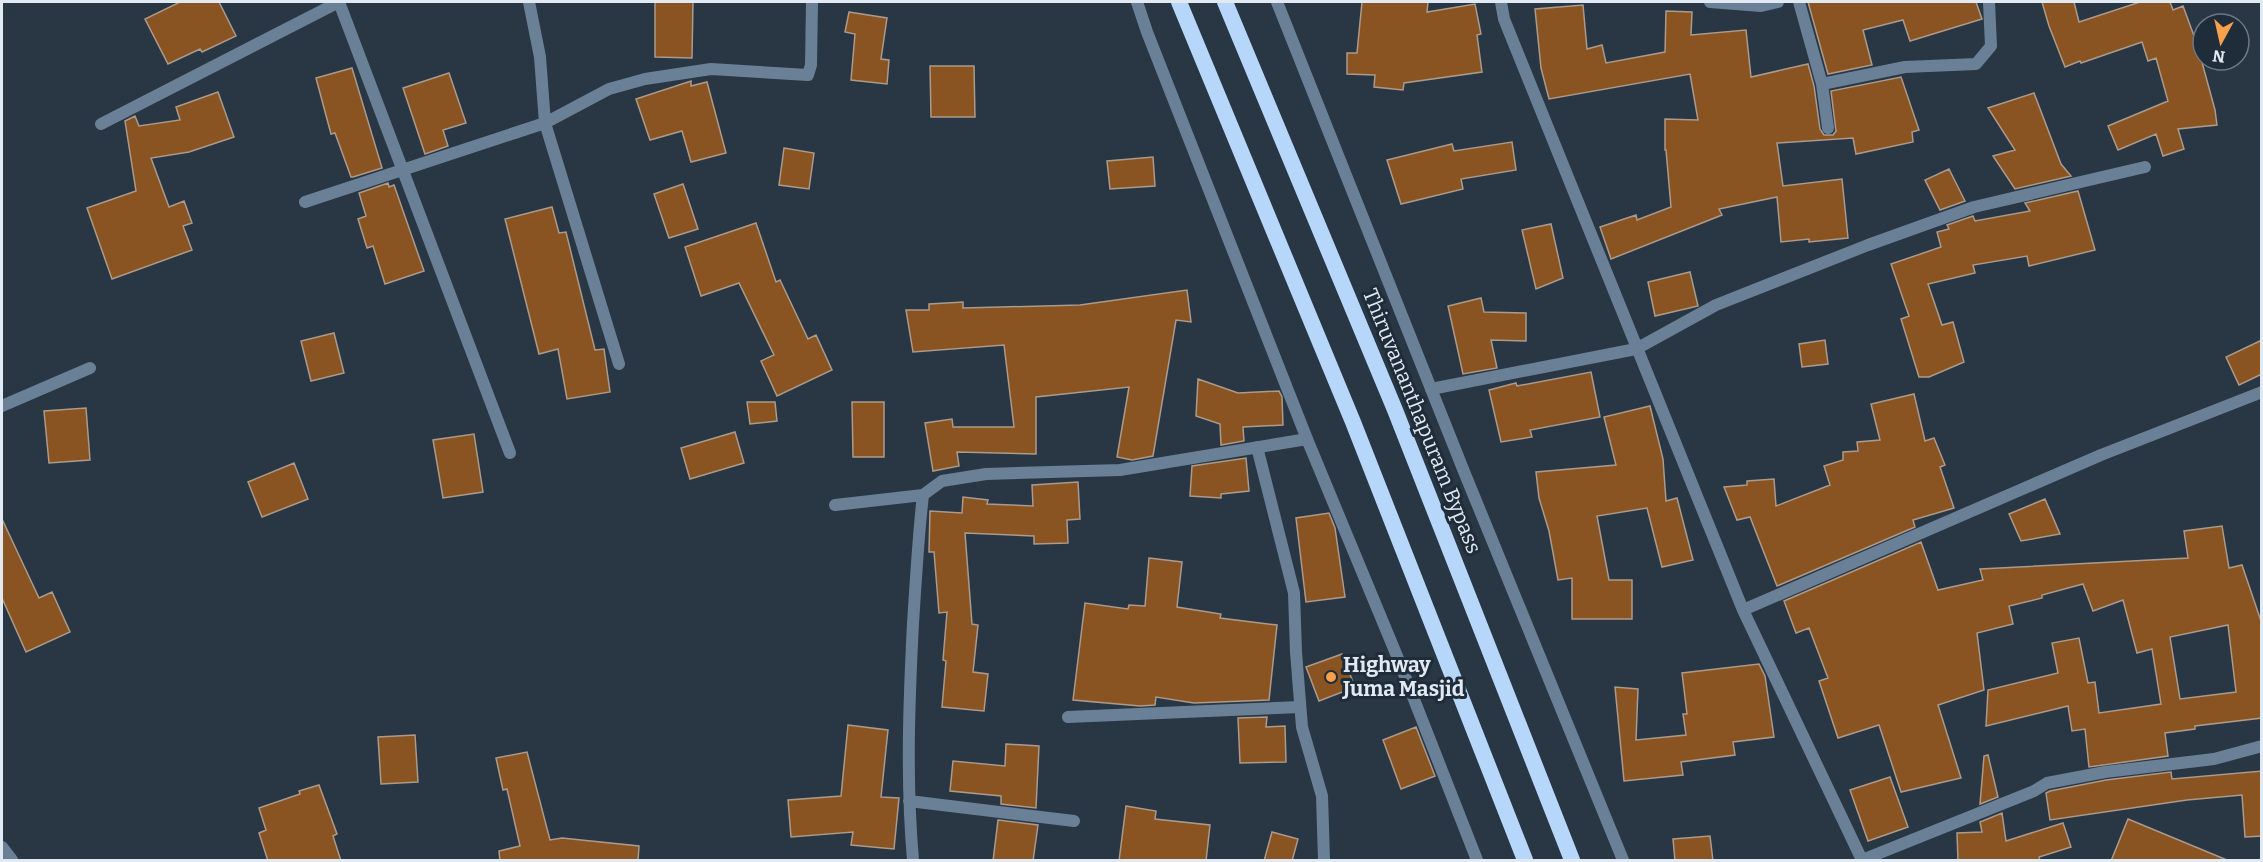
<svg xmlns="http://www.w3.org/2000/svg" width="2263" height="862" viewBox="0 0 2263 862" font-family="Bitter,serif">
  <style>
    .building { fill: #895422; stroke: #ac9a8b; stroke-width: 1.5; fill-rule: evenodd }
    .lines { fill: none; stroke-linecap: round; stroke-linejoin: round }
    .minor { stroke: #6a8096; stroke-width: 12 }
    .tertiary { stroke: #6a8096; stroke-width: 12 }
    .trunk { stroke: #b6d7fa; stroke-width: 16 }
    .poi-dot { fill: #f9a04d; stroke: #1f2c39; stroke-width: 2 }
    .labels { text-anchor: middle; stroke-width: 6; stroke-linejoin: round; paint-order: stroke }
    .street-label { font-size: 21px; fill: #e1e9f2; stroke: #1f2c39 }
    .poi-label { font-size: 21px; font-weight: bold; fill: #e1e9f2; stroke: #1f2c39; text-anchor: start }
  </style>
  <rect width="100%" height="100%" fill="#293644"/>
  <path class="building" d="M180 2H219L236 36 202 52 200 49 168 64 145 19Z
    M655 2H693L692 58 655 57Z
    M1362 2H1428L1427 12 1475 4 1481 34 1477 35 1482 72 1404 83 1403 90 1374 87 1375 75 1347 74V53H1357Z
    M1808 2H1976L1982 19 1910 41 1903 20 1863 30 1872 65 1828 74Z
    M2042 2H2074L2079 22 2140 2H2170L2173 10 2183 6 2197 44 2215 110 2217 125 2178 129 2184 149 2163 156 2156 134 2118 150 2108 126 2168 101 2156 58 2148 61 2142 42 2081 63 2080 61 2065 67 2049 26Z
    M1583 5 1587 49 1602 45 1606 63 1665 52 1666 11 1692 12 1691 35 1746 30 1751 77 1808 64 1814 86 1820 129 1824 135H1833L1836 131 1831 91 1901 77 1919 130 1912 132 1913 142 1856 154 1853 138 1777 143 1783 186 1842 179 1848 238 1809 242V239L1781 242 1777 197 1719 209 1722 215 1611 259 1600 227 1636 215 1637 220 1671 207 1666 150H1665V119L1698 120 1690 74 1549 99 1541 68 1535 9Z
    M849 12 887 18 881 59 889 60 887 84 851 80 855 34 845 32Z
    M930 66H974L975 117H931Z
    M352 68 382 168 353 177H351L335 133 331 134 316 78Z
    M449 73 466 123 443 130 448 146 425 154 403 88Z
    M691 81V86L707 82 726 153 691 162 682 131 650 140 636 99Z
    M218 92 234 137 189 152 151 158 169 207 184 201 192 223 183 226 192 250 112 279 87 208 136 191 125 121 135 116 139 126 180 120 176 107Z
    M2034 93 2061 164 2071 176 2015 189 1993 156 2015 150 1988 108Z
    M1512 142 1516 170 1461 179 1463 189 1401 204 1387 160 1452 144 1454 151Z
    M784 148 814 153 809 189 779 185Z
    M1153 157 1155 186 1110 189 1107 161Z
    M1949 169 1965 201 1940 210 1925 180Z
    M388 183 389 187 394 185 424 271 385 284 373 246 367 248 358 219 366 216 359 193Z
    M683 184 698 229 669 238 654 194Z
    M2078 191 2095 250 2029 266 2027 256 1973 265 1975 273 1928 284 1942 325 1953 322 1964 362 1929 377H1919L1901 319 1909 316 1891 264 1941 247 1937 232 1949 229 1947 225 1973 216 1975 221 2030 211 2025 203Z
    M552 207 559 233 566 232 595 350 604 349 610 392 567 399 558 349 539 354 505 219Z
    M756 223 776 282 780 280 808 339 816 335 832 370 777 396 761 361 774 355 739 283 701 296 685 247Z
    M1551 224 1563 278 1536 289 1522 230Z
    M1690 272 1698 306 1655 316 1648 282Z
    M1187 290 1191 322 1176 320 1153 456 1132 460 1117 457 1129 387 1036 397V454L957 452 959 466 933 471 925 423 952 419 953 427H1014L1004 345 913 352 906 310H929V304L963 302V308L1080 305Z
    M1481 298 1484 312 1526 313V341L1491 340 1497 368 1463 374 1448 306Z
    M334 333 344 373 311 381 301 341Z
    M1825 340 1828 364 1802 367 1799 344Z
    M2262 340V374L2239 385 2226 357Z
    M1591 372 1600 417 1530 430 1532 437 1501 442 1489 390 1516 383 1517 386Z
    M1198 379 1238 393 1279 391 1282 397 1283 425 1243 427 1244 441 1221 445 1220 424 1196 416Z
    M1914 394 1925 441 1934 438 1945 465 1940 467 1954 508 1913 520 1915 527 1777 586 1750 517 1737 520 1724 487 1747 485V481L1774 479 1776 506 1830 485 1824 466 1843 460V452L1858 451 1857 442 1880 440 1871 404Z
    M747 402H775L777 421 750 424Z
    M852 402H884V457H853Z
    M1650 406 1663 459 1666 501 1677 498 1693 560 1662 567 1647 508 1597 516 1609 580H1632V619H1572V578L1558 580 1549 531 1539 498 1536 472 1616 465 1604 417Z
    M86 408 90 460 49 463 44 411Z
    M735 432 744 463 690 479 681 448Z
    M474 434 483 492 443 498 433 440Z
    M1246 458 1249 491 1221 494V498L1190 496 1192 466Z
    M294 463 308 499 262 517 248 482Z
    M1078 482 1080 519 1067 520 1068 543 1034 544V536L965 533 972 624 978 625 973 672 988 674 984 711 942 707 946 661 943 660 947 612 939 613 934 552H929L930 511 962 513 963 497 988 500 987 504 1033 506 1032 485Z
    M2045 499 2060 534 2021 541 2009 514Z
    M1329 513 1335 528 1345 597 1306 602 1296 518Z
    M2 519 39 598 52 592 70 632 26 652 2 598Z
    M2222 526 2229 568 2242 565 2262 624V718L2195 726V729L2165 733 2168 756 2089 767 2085 729 2072 731 2068 706 1986 726 1988 690 2058 673 2052 643 2079 638 2088 683 2095 682 2099 713 2161 704 2152 649 2137 653 2123 600 2093 611 2083 584 2042 595V598L2009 606 2013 624 1977 633 1984 690 1938 705 1961 778 1901 792 1879 725 1838 738 1819 681 1828 678 1809 628 1796 633 1784 601 1921 542 1938 590 1983 580 1980 569 2188 558 2184 531ZM2228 625 2236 692 2180 699 2170 637Z
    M1149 558 1182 562 1177 607 1221 614 1220 618 1277 625 1269 700 1194 703 1156 697 1155 705 1140 706 1073 700 1085 603 1128 609 1129 605 1145 606Z
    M1342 654 1355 687 1319 701 1306 667Z
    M1759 664 1765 676 1774 737 1733 742 1735 755 1681 762 1683 775 1624 781 1615 687 1638 689 1636 740 1686 735 1683 714H1687L1682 673Z
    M1267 717 1266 727 1285 726 1286 762 1240 763 1238 718Z
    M848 725 888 730 881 797 899 798 894 849 851 845 853 832 791 837 788 800 841 796Z
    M1416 727 1435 776 1401 789 1383 740Z
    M415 735 418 782 381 784 378 737Z
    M1006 744 1039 746 1036 808 1001 804V796L950 791 953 761 1005 766Z
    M527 752 550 840 562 838 639 846 638 861H500L499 851 520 846 507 789 503 790 496 758Z
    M1988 755 1998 797 1980 804 1984 756Z
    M2262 771V836L2245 837 2242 795 2187 800 2050 820 2046 793 2050 791 2106 780 2171 772 2172 779Z
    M1890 777 1908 827 1868 841 1850 790Z
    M319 785 337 834 333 836 341 861H268L259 833 266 830 259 808 300 794 299 791Z
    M1126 806 1156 811 1155 819 1210 825 1206 861H1119Z
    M2002 813 2006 841 2063 823 2071 847 2039 857 2040 861H1958L1957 833 1982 832 1980 822Z
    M2128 819 2227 860V861H2111Z
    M998 820 1038 825 1033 861H993Z
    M1272 832 1298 839 1292 861H1264Z
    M1710 836 1713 861H1675L1673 839Z"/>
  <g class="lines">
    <path class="minor" d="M339 2 510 453
      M529 2 540 57 545 123 619 364
      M1501 2 1504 19 1743 610 1862 860
      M1710 2 1761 6 1778 2
      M1799 2 1822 84 1828 128
      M1822 84 1905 67 1976 64 1991 46 1989 2
      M101 124 339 2
      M305 202 545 123 609 89 645 79 711 69 808 75 811 65 812 2
      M1431 389 1636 349 1716 305 1868 245 1974 207 2145 167
      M2 406 90 368
      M1257 447 1294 593 1296 652 1302 727 1322 796 1324 860
      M835 505 923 495
      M1743 610 2101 455 2262 392
      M1068 717 1300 707
      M909 801 1074 821
      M2 847 12 860
      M913 860C906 781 909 702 913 623 916 580 918 538 923 495L942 481 986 474 1120 470 1307 439
      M1862 860 2034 791 2047 783 2105 772 2214 759 2262 746"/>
    <path class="tertiary" d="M1137 2 1147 32 1307 439 1397 656 1477 860
      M1277 2 1465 474 1623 860"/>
    <path class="trunk" d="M1179 2 1353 422 1525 860
      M1225 2 1395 410 1572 860"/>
  </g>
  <circle class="poi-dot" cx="1331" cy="677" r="6"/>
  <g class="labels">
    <g class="street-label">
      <text transform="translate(1422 421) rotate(68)" y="7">Thiruvananthapuram Bypass</text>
    </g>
    <g class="poi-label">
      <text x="1343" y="672">Highway<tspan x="1343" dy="24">Juma Masjid</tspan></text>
    </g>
  </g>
  <rect width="2263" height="862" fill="none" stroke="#e1e9f2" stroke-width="6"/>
  <g transform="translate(2221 42) rotate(188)"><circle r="28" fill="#1f2c39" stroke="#6d7883" stroke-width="1.5"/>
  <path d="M0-4.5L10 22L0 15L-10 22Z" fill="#f9a04d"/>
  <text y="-9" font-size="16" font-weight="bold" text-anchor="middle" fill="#e1e9f2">N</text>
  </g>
</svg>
